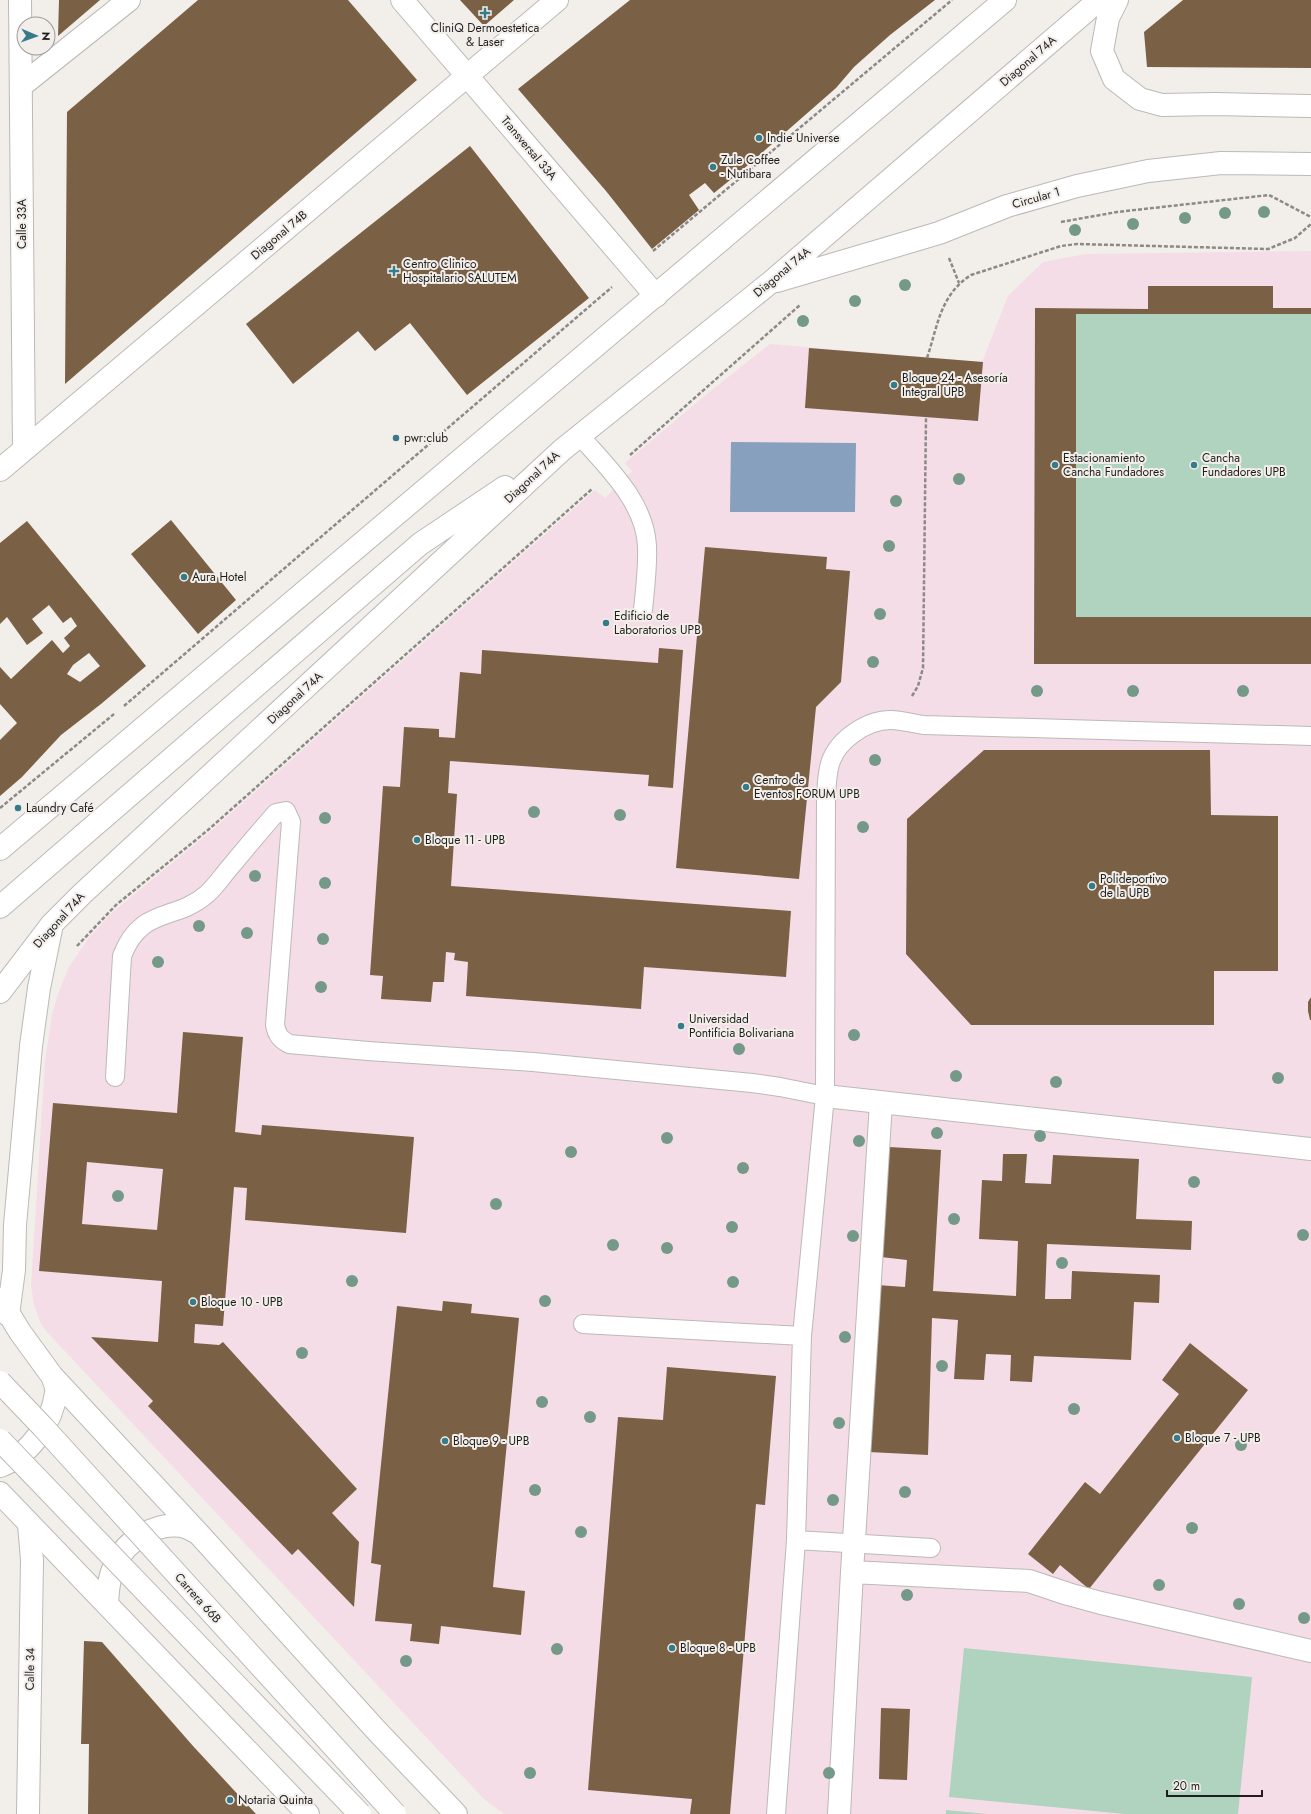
<svg xmlns="http://www.w3.org/2000/svg" width="1311" height="1814" viewBox="0 0 1311 1814" font-family="Jost,sans-serif">
  <style>
    .education { fill: #f5dde7 }
    .green { fill: #afd3be }
    .water { fill: #86a0bd }
    .building { fill: #7a6045; fill-rule: evenodd }
    .lines { fill: none; stroke-linecap: round; stroke-linejoin: round }
    .lane-casing { stroke: #bcb9b6; stroke-width: 20 }
    .street-casing { stroke: #bcb9b6; stroke-width: 24 }
    .secondary-casing { stroke: #bcb9b6; stroke-width: 24 }
    .path { stroke: #8c8987; stroke-width: 2.5; stroke-dasharray: 4 2; stroke-linecap: butt }
    .lane { stroke: #fff; stroke-width: 18 }
    .street { stroke: #fff; stroke-width: 22 }
    .secondary { stroke: #fff; stroke-width: 22 }
    .secondary-bridge-casing { stroke: #bcb9b6; stroke-width: 24; stroke-linecap: butt }
    .secondary-bridge { stroke: #fff; stroke-width: 22 }
    .tree { fill: #759988 }
    .poi-dot { fill: #367b89; stroke: #f2eeea; stroke-width: 1.5 }
    .labels { text-anchor: middle; stroke-width: 4; stroke-linejoin: round; paint-order: stroke }
    .poi-label { font-size: 12px; fill: #1f1e1d; stroke: #f2eeea; text-anchor: start }
    .street-label { font-size: 12px; fill: #1f1e1d; stroke: #f2eeea }
  </style>
  <rect width="100%" height="100%" fill="#f2eeea"/>
  <path class="education" d="M1311 251V1814H504L484 1799 46 1331 40 1322 34 1304 31 1286 45 1061 52 1015 58 994 69 967 90 936 114 911 211 831 595 490 605 498 632 471 625 463 708 393 770 344 982 362 1008 296 1043 262 1086 254Z"/>
  <path class="green" d="M1076 314H1311V617H1076Z
    M964 1648 1252 1677 1238 1814H1125L949 1797Z
    M946 1810 987 1814H946Z"/>
  <path class="water" d="M731 442 856 443 855 512H730Z"/>
  <path class="building" d="M59 0H100L58 36Z
    M198 0H348L417 80 65 384 67 112Z
    M460 0H514L484 26Z
    M630 0H935L890 35 854 67 836 88 740 172 714 193 705 183 689 195 699 210 652 249 606 191 518 89Z
    M1183 0H1311V68L1147 67 1144 32Z
    M470 146 589 298 467 395 410 323 375 351 358 331 293 384 246 324Z
    M1148 286H1273V308H1311V314H1076V617H1311V664H1034L1035 308 1148 309Z
    M809 348 983 362 978 421 805 408Z
    M171 520 236 600 198 634 131 554Z
    M27 521 146 666 101 704 61 735 22 777 0 796V740L17 723 0 704V667L11 679 52 640 63 653 70 646 64 638 77 626 71 617 63 623 49 605 32 619 43 633 27 645 7 617 0 624V543ZM89 653 100 666 80 682 67 674 73 665Z
    M705 547 827 557 826 569 850 571 841 682 816 707 799 879 676 868Z
    M659 648 683 650 673 788 648 786 649 775 450 761 448 793 457 794 451 886 791 911 786 977 644 967 641 1009 466 996 468 962 454 960 455 953 446 952 444 982H433L431 1002 381 999 383 976 370 975 383 786 400 787 404 727 439 729V737L455 738 460 672 481 674 482 650 658 663Z
    M984 750H1210L1211 815 1278 816V971H1214V1025H971L906 954 907 819Z
    M1311 997V1020H1310L1308 1011V1002Z
    M183 1032 243 1037 235 1132 261 1135 262 1125 414 1137 406 1233 245 1220 247 1188 234 1187 223 1326 195 1324 194 1343 219 1345 223 1342 357 1489 332 1513 359 1542 354 1607 298 1549 292 1555 148 1406 153 1401 91 1337 158 1342 162 1281 39 1271 53 1103 177 1113ZM87 1162 163 1169 157 1230 82 1224Z
    M889 1147 941 1150 933 1291 1016 1296 1018 1241 979 1239 982 1180 1002 1181 1003 1154H1027L1025 1183 1051 1184 1053 1155 1139 1159 1136 1219 1192 1221 1191 1250 1047 1244 1045 1299H1071L1072 1271 1160 1275 1159 1303 1134 1302 1131 1360 1034 1356 1032 1382 1010 1381 1011 1355 986 1354 984 1380 954 1379 958 1320 932 1318 928 1455 869 1452 877 1285 905 1287 907 1260 881 1257Z
    M443 1301 472 1304 471 1313 519 1318 493 1587 525 1591 521 1635 441 1626 439 1644 410 1641 412 1624 375 1621 381 1565 371 1563 397 1306 442 1311Z
    M1190 1343 1248 1390 1089 1589 1060 1565 1053 1574 1028 1554 1085 1482 1100 1494 1179 1394 1162 1380Z
    M667 1367 776 1376 765 1505 756 1504 730 1814H690L692 1799 588 1790 618 1417 663 1420Z
    M84 1641 102 1642 193 1746 256 1814H88L89 1744H81Z
    M881 1708 910 1709 907 1780 879 1779Z"/>
  <g class="lines">
    <defs>
      <path id="lane" d="M580 436C607 467 645 502 647 546 648 567 645 589 643 610
        M115 1077 122 956C141 906 175 922 207 894 216 886 223 875 231 866 246 848 261 830 276 813L286 811 291 822 275 1025C277 1035 280 1039 289 1044L368 1051 533 1062 752 1083 780 1087 825 1096
        M583 1324 802 1336
        M796 1540 931 1548
        M776 1814 796 1540 802 1336 825 1096 826 793C827 785 827 776 829 768 834 742 865 720 891 720 902 720 914 724 924 725L1311 736"/>
      <path id="street" d="M20 0 24 449
        M402 0 656 296
        M21 86 129 0
        M0 470 557 0
        M825 1096 1311 1149
        M852 1572 1029 1581 1068 1594 1101 1603 1311 1651
        M28 1814 32 1560 29 1524
        M839 1814 852 1572 881 1102"/>
      <path id="secondary" d="M1117 0 1108 18 1102 51 1114 79 1140 99 1162 105 1215 104 1311 106
        M777 281 939 233 1007 206 1077 186 1148 171 1221 163 1311 164
        M0 849 1005 0
        M0 907 420 544 505 487
        M0 992 52 924 82 894 562 450 771 282 1099 0
        M0 1299 20 1332 52 1376 198 1533 376 1730 456 1814
        M8 1315 14 1270 15 1225 31 1046 39 988 51 929
        M0 1466C29 1456 52 1423 56 1393 57 1388 54 1381 52 1376
        M0 1493 308 1814
        M107 1603C108 1589 109 1577 115 1564 126 1541 155 1522 181 1526 187 1527 193 1531 198 1533"/>
    </defs>
    <use href="#lane" class="lane-casing"/>
    <use href="#street" class="street-casing"/>
    <use href="#secondary" class="secondary-casing"/>
    <path class="path" d="M1061 222 1117 212 1269 195 1311 217
      M653 251 952 0
      M949 258 959 283
      M927 358C938 325 940 295 971 275L1061 246 1077 244 1268 249 1295 238 1311 224
      M630 455 800 305
      M912 696 918 686 923 668 926 417
      M124 706 612 287
      M0 808 114 714
      M77 946 116 905 208 830 592 489"/>
    <use href="#lane" class="lane"/>
    <use href="#street" class="street"/>
    <use href="#secondary" class="secondary"/>
    <defs>
      <path id="secondary-bridge" d="M0 1382 42 1426 395 1814
        M0 1440 360 1814"/>
    </defs>
    <use href="#secondary-bridge" class="secondary-bridge-casing"/>
    <use href="#secondary-bridge" class="secondary-bridge"/>
  </g>
  <g class="tree">
    <circle cx="1264" cy="212" r="6"/>
    <circle cx="1225" cy="213" r="6"/>
    <circle cx="1185" cy="218" r="6"/>
    <circle cx="1133" cy="224" r="6"/>
    <circle cx="1075" cy="230" r="6"/>
    <circle cx="905" cy="285" r="6"/>
    <circle cx="855" cy="301" r="6"/>
    <circle cx="803" cy="321" r="6"/>
    <circle cx="959" cy="479" r="6"/>
    <circle cx="896" cy="501" r="6"/>
    <circle cx="889" cy="546" r="6"/>
    <circle cx="880" cy="614" r="6"/>
    <circle cx="873" cy="662" r="6"/>
    <circle cx="1037" cy="691" r="6"/>
    <circle cx="1133" cy="691" r="6"/>
    <circle cx="1243" cy="691" r="6"/>
    <circle cx="875" cy="760" r="6"/>
    <circle cx="534" cy="812" r="6"/>
    <circle cx="620" cy="815" r="6"/>
    <circle cx="325" cy="818" r="6"/>
    <circle cx="863" cy="827" r="6"/>
    <circle cx="255" cy="876" r="6"/>
    <circle cx="325" cy="883" r="6"/>
    <circle cx="199" cy="926" r="6"/>
    <circle cx="247" cy="933" r="6"/>
    <circle cx="323" cy="939" r="6"/>
    <circle cx="158" cy="962" r="6"/>
    <circle cx="321" cy="987" r="6"/>
    <circle cx="854" cy="1035" r="6"/>
    <circle cx="739" cy="1049" r="6"/>
    <circle cx="956" cy="1076" r="6"/>
    <circle cx="1278" cy="1078" r="6"/>
    <circle cx="1056" cy="1082" r="6"/>
    <circle cx="937" cy="1133" r="6"/>
    <circle cx="1040" cy="1136" r="6"/>
    <circle cx="667" cy="1138" r="6"/>
    <circle cx="859" cy="1141" r="6"/>
    <circle cx="571" cy="1152" r="6"/>
    <circle cx="743" cy="1168" r="6"/>
    <circle cx="1194" cy="1182" r="6"/>
    <circle cx="118" cy="1196" r="6"/>
    <circle cx="496" cy="1204" r="6"/>
    <circle cx="954" cy="1219" r="6"/>
    <circle cx="732" cy="1227" r="6"/>
    <circle cx="1303" cy="1235" r="6"/>
    <circle cx="853" cy="1236" r="6"/>
    <circle cx="613" cy="1245" r="6"/>
    <circle cx="667" cy="1248" r="6"/>
    <circle cx="1062" cy="1263" r="6"/>
    <circle cx="352" cy="1281" r="6"/>
    <circle cx="733" cy="1282" r="6"/>
    <circle cx="545" cy="1301" r="6"/>
    <circle cx="845" cy="1337" r="6"/>
    <circle cx="302" cy="1353" r="6"/>
    <circle cx="942" cy="1366" r="6"/>
    <circle cx="542" cy="1402" r="6"/>
    <circle cx="1074" cy="1409" r="6"/>
    <circle cx="590" cy="1417" r="6"/>
    <circle cx="839" cy="1423" r="6"/>
    <circle cx="1241" cy="1445" r="6"/>
    <circle cx="535" cy="1490" r="6"/>
    <circle cx="905" cy="1492" r="6"/>
    <circle cx="833" cy="1500" r="6"/>
    <circle cx="1192" cy="1528" r="6"/>
    <circle cx="581" cy="1532" r="6"/>
    <circle cx="1159" cy="1585" r="6"/>
    <circle cx="907" cy="1595" r="6"/>
    <circle cx="1239" cy="1604" r="6"/>
    <circle cx="1304" cy="1618" r="6"/>
    <circle cx="557" cy="1649" r="6"/>
    <circle cx="406" cy="1661" r="6"/>
    <circle cx="530" cy="1773" r="6"/>
    <circle cx="829" cy="1773" r="6"/>
  </g>
  <g class="poi-dot">
    <path d="M483 7h4v4h4v4h-4v4h-4v-4h-4v-4h4z"/>
    <circle cx="759" cy="138" r="4"/>
    <circle cx="713" cy="167" r="4"/>
    <path d="M392 265h4v4h4v4h-4v4h-4v-4h-4v-4h4z"/>
    <circle cx="894" cy="385" r="4"/>
    <circle cx="396" cy="438" r="4"/>
    <circle cx="1055" cy="465" r="4"/>
    <circle cx="1194" cy="465" r="4"/>
    <circle cx="184" cy="577" r="4"/>
    <circle cx="606" cy="623" r="4"/>
    <circle cx="746" cy="787" r="4"/>
    <circle cx="18" cy="808" r="4"/>
    <circle cx="417" cy="840" r="4"/>
    <circle cx="1092" cy="886" r="4"/>
    <circle cx="681" cy="1026" r="4"/>
    <circle cx="193" cy="1302" r="4"/>
    <circle cx="1177" cy="1438" r="4"/>
    <circle cx="445" cy="1441" r="4"/>
    <circle cx="672" cy="1648" r="4"/>
    <circle cx="230" cy="1800" r="4"/>
  </g>
  <g class="labels">
    <g class="poi-label">
      <text x="485" y="32" text-anchor="middle">CliniQ Dermoestetica<tspan x="485" dy="14">&amp; Laser</tspan></text>
      <text x="767" y="142">Indie Universe</text>
      <text x="721" y="164">Zule Coffee<tspan x="721" dy="14">- Nutibara</tspan></text>
      <text x="403" y="268">Centro Clinico<tspan x="403" dy="14">Hospitalario SALUTEM</tspan></text>
      <text x="902" y="382">Bloque 24 - Asesoría<tspan x="902" dy="14">Integral UPB</tspan></text>
      <text x="404" y="442">pwr:club</text>
      <text x="1063" y="462">Estacionamiento<tspan x="1063" dy="14">Cancha Fundadores</tspan></text>
      <text x="1202" y="462">Cancha<tspan x="1202" dy="14">Fundadores UPB</tspan></text>
      <text x="192" y="581">Aura Hotel</text>
      <text x="614" y="620">Edificio de<tspan x="614" dy="14">Laboratorios UPB</tspan></text>
      <text x="754" y="784">Centro de<tspan x="754" dy="14">Eventos FORUM UPB</tspan></text>
      <text x="26" y="812">Laundry Café</text>
      <text x="425" y="844">Bloque 11 - UPB</text>
      <text x="1100" y="883">Polideportivo<tspan x="1100" dy="14">de la UPB</tspan></text>
      <text x="689" y="1023">Universidad<tspan x="689" dy="14">Pontificia Bolivariana</tspan></text>
      <text x="201" y="1306">Bloque 10 - UPB</text>
      <text x="1185" y="1442">Bloque 7 - UPB</text>
      <text x="453" y="1445">Bloque 9 - UPB</text>
      <text x="680" y="1652">Bloque 8 - UPB</text>
      <text x="238" y="1804">Notaria Quinta</text>
    </g>
    <g class="street-label">
      <text transform="translate(1028 61) rotate(-41)" y="4">Diagonal 74A</text>
      <text transform="translate(529 148) rotate(50)" y="4">Transversal 33A</text>
      <text transform="translate(1036 198) rotate(-16)" y="4">Circular 1</text>
      <text transform="translate(22 224) rotate(-90)" y="4">Calle 33A</text>
      <text transform="translate(279 235) rotate(-40)" y="4">Diagonal 74B</text>
      <text transform="translate(782 272) rotate(-40)" y="4">Diagonal 74A</text>
      <text transform="translate(532 477) rotate(-43)" y="4">Diagonal 74A</text>
      <text transform="translate(295 698) rotate(-43)" y="4">Diagonal 74A</text>
      <text transform="translate(59 920) rotate(-48)" y="4">Diagonal 74A</text>
      <text transform="translate(198 1598) rotate(48)" y="4">Carrera 66B</text>
      <text transform="translate(30 1669) rotate(-89)" y="4">Calle 34</text>
    </g>
  </g>
  <g transform="translate(36 36) rotate(92)"><circle r="19" fill="#f2eeea" stroke="#9e9b98"/>
  <path d="M0-3L7 15L0 10L-7 15Z" fill="#367b89"/>
  <text y="-6" font-size="11" font-weight="bold" text-anchor="middle" fill="#1f1e1d">N</text>
  </g>
  <path d="M1167 1790v6h95v-6" fill="none" stroke="#1f1e1d" stroke-width="2"/>
  <text x="1173" y="1790" font-size="12" fill="#1f1e1d" stroke="#f2eeea" stroke-width="3" paint-order="stroke">20 m</text>
</svg>
